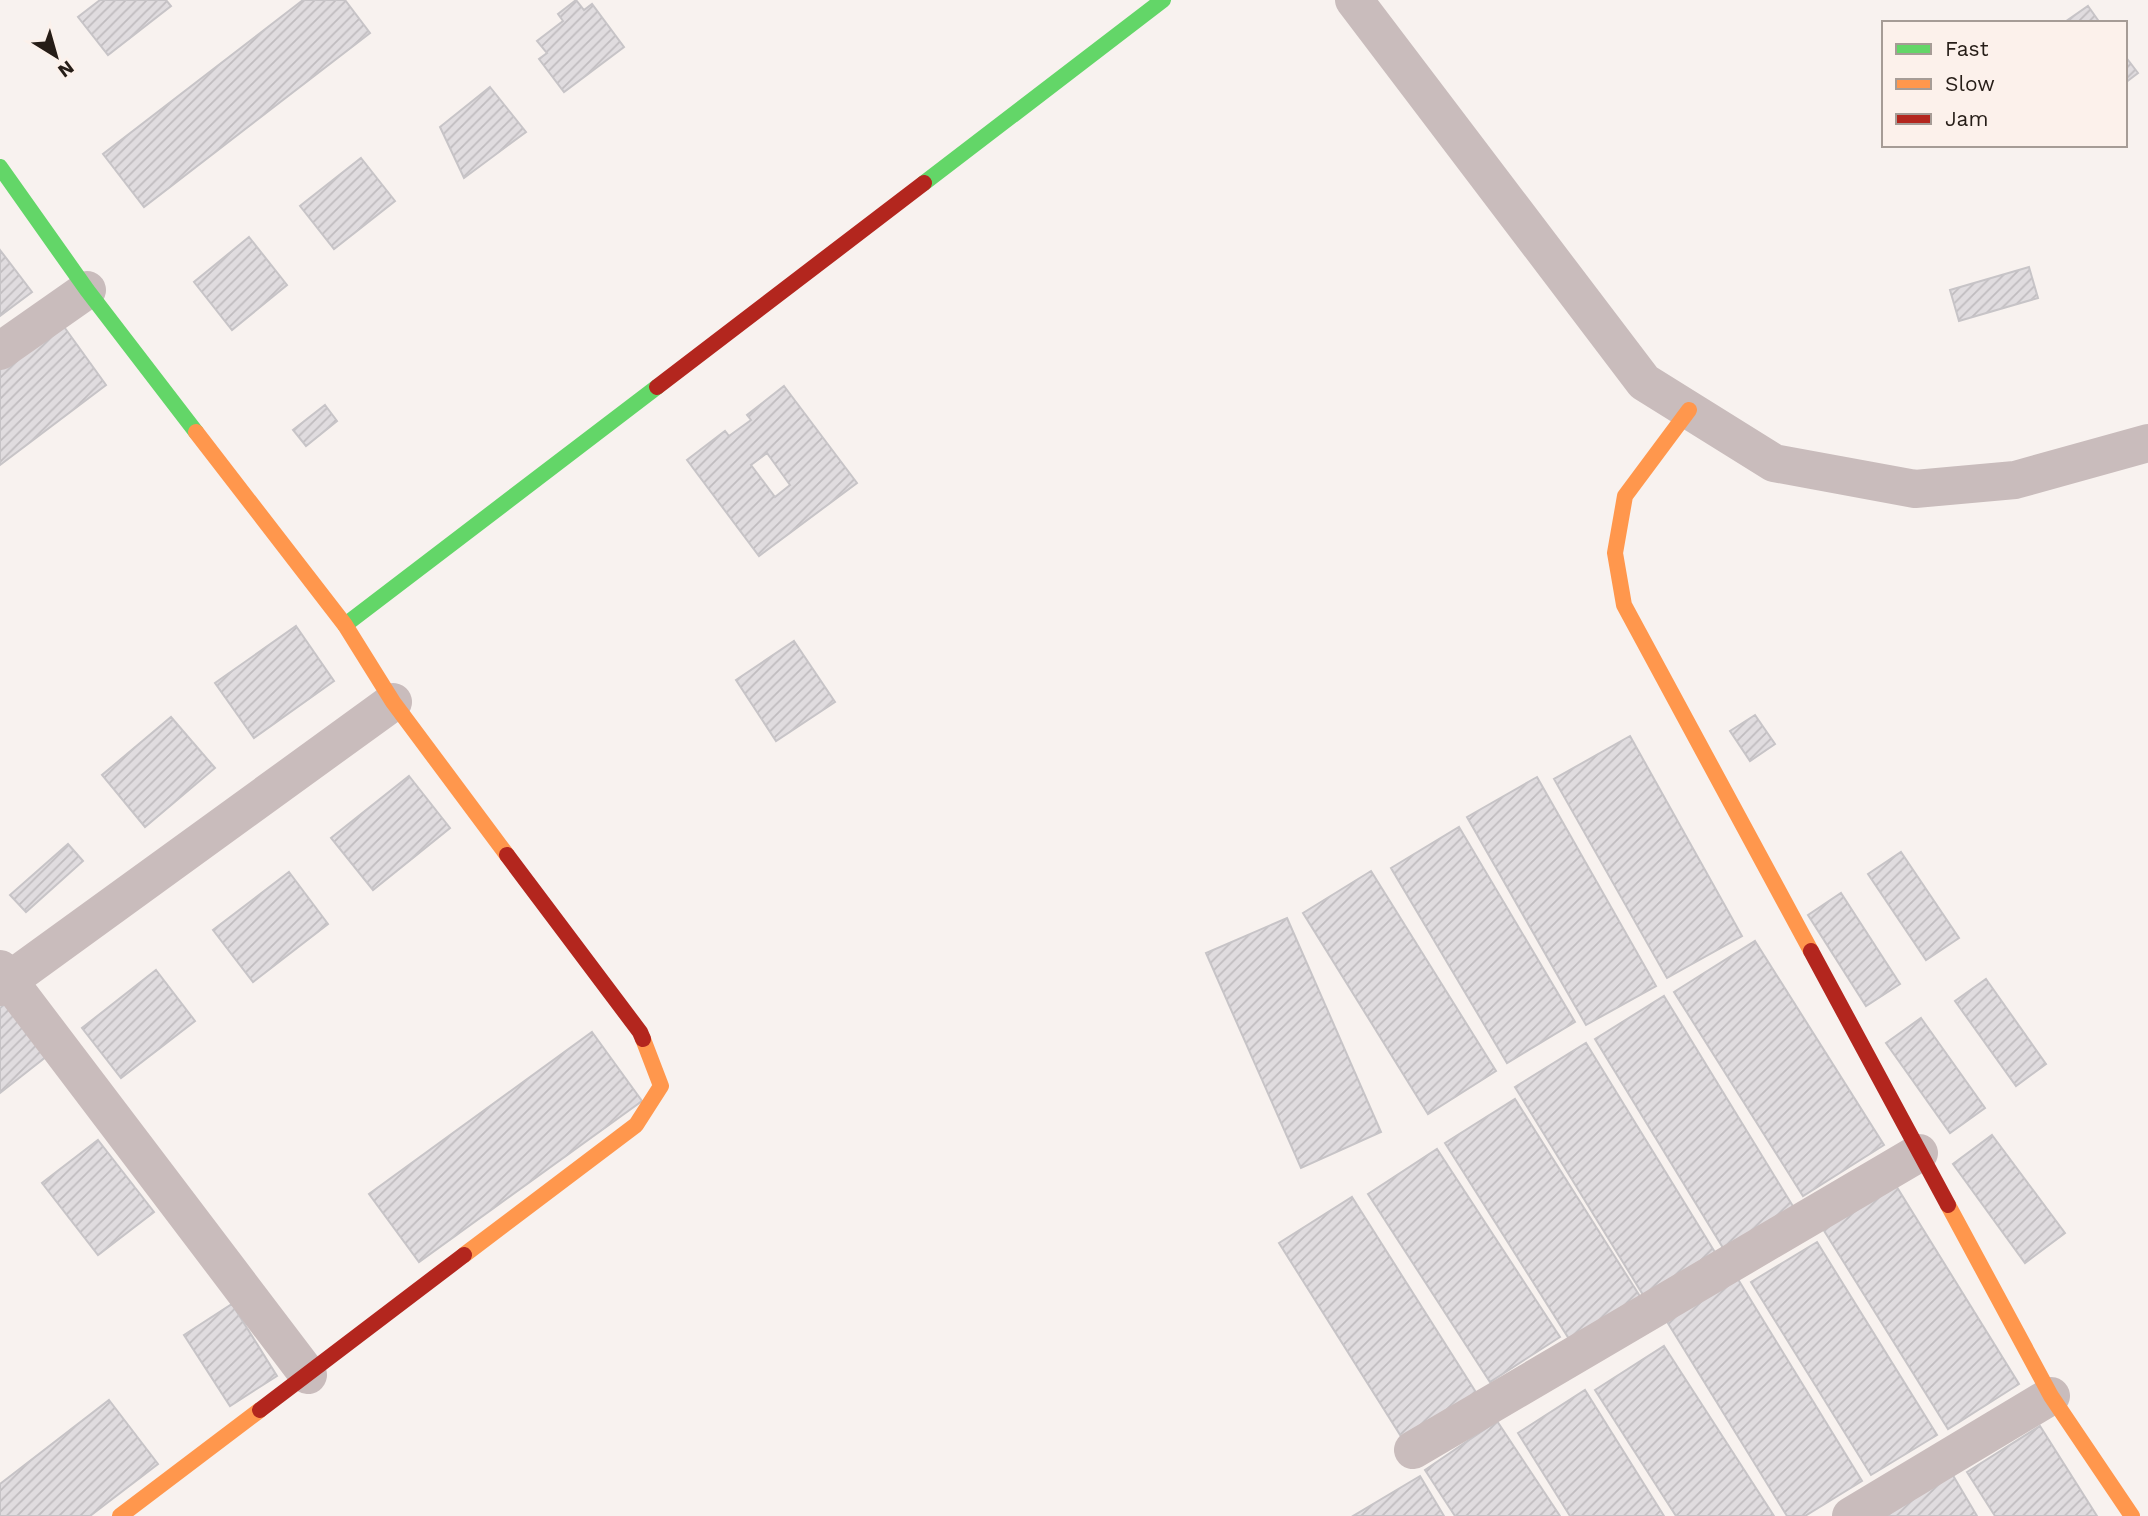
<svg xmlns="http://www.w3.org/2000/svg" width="2148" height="1516" viewBox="0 0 2148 1516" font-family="'Work Sans',sans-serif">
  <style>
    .building { fill: url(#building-hatch); stroke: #c7c4c7; stroke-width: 2; fill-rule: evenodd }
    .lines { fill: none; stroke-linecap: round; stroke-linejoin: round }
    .street { stroke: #c9bcbc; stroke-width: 38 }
    .fast { stroke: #63d668; stroke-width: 16 }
    .slow { stroke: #ff974d; stroke-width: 16 }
    .jam { stroke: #b3261e; stroke-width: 16 }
  </style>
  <defs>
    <pattern id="building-hatch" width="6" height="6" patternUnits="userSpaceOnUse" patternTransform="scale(1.75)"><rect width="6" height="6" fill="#e0dcdf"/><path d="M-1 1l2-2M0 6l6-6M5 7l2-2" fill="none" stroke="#c0bcbf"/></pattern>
  </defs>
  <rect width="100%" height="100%" fill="#f8f2ef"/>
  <path class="building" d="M100 0H166L171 6 108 55 78 17Z
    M303 0H345L370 33 144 207 103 154Z
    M576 0 584 10 592 4 624 47 564 92 539 59 547 53 537 41 563 21 558 14Z
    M2088 6 2100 23H2066L2065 22Z
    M2125 56 2138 73 2125 83Z
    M490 87 526 132 464 178 440 127Z
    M361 158 395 201 334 249 300 206Z
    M249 237 287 285 232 330 194 282Z
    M0 250 32 292 0 316Z
    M2029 267 2038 298 1959 321 1950 290Z
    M62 324 106 385 0 465V370Z
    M784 386 857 483 759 556 687 460 725 431 729 436 751 420 747 415ZM767 453 790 485 775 497 751 465Z
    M325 405 337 421 306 446 293 430Z
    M296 626 334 681 254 738 215 683Z
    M794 641 835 702 776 741 736 680Z
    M1755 715 1775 744 1750 761 1730 731Z
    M171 717 215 768 145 827 102 775Z
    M1630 736 1742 936 1667 978 1554 779Z
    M409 776 450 828 373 890 331 838Z
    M1537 777 1656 986 1586 1025 1467 817Z
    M1459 827 1575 1022 1507 1063 1391 868Z
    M68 844 83 861 26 912 10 895Z
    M1901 852 1959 938 1926 960 1868 874Z
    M1371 871 1496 1071 1428 1114 1303 913Z
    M289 872 328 924 253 982 213 930Z
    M1841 893 1900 984 1866 1006 1808 915Z
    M1287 918 1381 1132 1301 1168 1206 953Z
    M1755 941 1884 1145 1803 1196 1674 992Z
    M156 970 195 1021 121 1078 82 1028Z
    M1986 979 2046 1064 2016 1086 1955 1001Z
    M1664 996 1794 1208 1725 1251 1595 1039Z
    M6 1003 47 1056 0 1093V1008Z
    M1921 1018 1985 1108 1950 1133 1886 1043Z
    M592 1032 642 1101 419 1262 369 1194Z
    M1586 1043 1716 1254 1645 1298 1515 1087Z
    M1515 1099 1641 1298 1571 1342 1445 1143Z
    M1992 1135 2065 1233 2025 1263 1953 1164Z
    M98 1140 154 1212 98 1255 42 1183Z
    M1437 1149 1560 1337 1490 1382 1368 1194Z
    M1895 1184 2019 1384 1948 1429 1823 1229Z
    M1352 1197 1477 1394 1404 1441 1279 1243Z
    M1817 1242 1937 1435 1871 1475 1751 1282Z
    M1736 1276 1862 1481 1805 1516H1787L1666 1320Z
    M232 1304 277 1376 230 1406 184 1335Z
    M1664 1346 1774 1516H1676L1595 1390Z
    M1585 1390 1664 1516H1570L1518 1433Z
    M109 1400 158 1464 90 1516H0V1484Z
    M1497 1421 1560 1516H1455L1425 1470Z
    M2040 1426 2097 1516H1995L1967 1472Z
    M1948 1467 1977 1516H1887Z
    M1420 1476 1444 1516H1353Z"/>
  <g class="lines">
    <path class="street" d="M1354 0 1644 382 1774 463 1915 489 2015 480 2148 443
      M0 351 87 290
      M0 969 308 1375
      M0 987 393 702
      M1413 1450 1919 1153
      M1851 1516 2051 1396"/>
    <path class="fast" d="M0 167 87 290 196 432
      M924 183 1163 0
      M345 625 657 387"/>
    <path class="slow" d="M1689 410 1625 496 1615 553 1624 605 1811 951
      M196 432 345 625 393 702 507 855
      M1948 1205 2051 1396 2132 1516
      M464 1255 636 1125 661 1086 643 1039
      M120 1516 260 1410"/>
    <path class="jam" d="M657 387 924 183
      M507 855 640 1032 643 1039
      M1811 951 1948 1205
      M260 1410 464 1255"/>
  </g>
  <rect x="1882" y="21" width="245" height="126" fill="#fcf1eb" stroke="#a69c96" stroke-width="2"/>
  <rect x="1896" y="44" width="35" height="10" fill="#63d668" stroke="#a69c96" stroke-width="2"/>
  <text x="1945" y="56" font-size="21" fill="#261d17">Fast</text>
  <rect x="1896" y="79" width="35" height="10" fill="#ff974d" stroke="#a69c96" stroke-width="2"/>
  <text x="1945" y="91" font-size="21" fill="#261d17">Slow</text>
  <rect x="1896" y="114" width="35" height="10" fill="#b3261e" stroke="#a69c96" stroke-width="2"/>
  <text x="1945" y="126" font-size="21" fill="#261d17">Jam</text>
  <g transform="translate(56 56) rotate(143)" stroke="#fcf1eb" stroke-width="5" paint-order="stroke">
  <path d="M0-5L12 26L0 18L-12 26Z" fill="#261d17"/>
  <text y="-10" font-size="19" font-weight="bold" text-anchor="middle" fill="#261d17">N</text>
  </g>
</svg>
